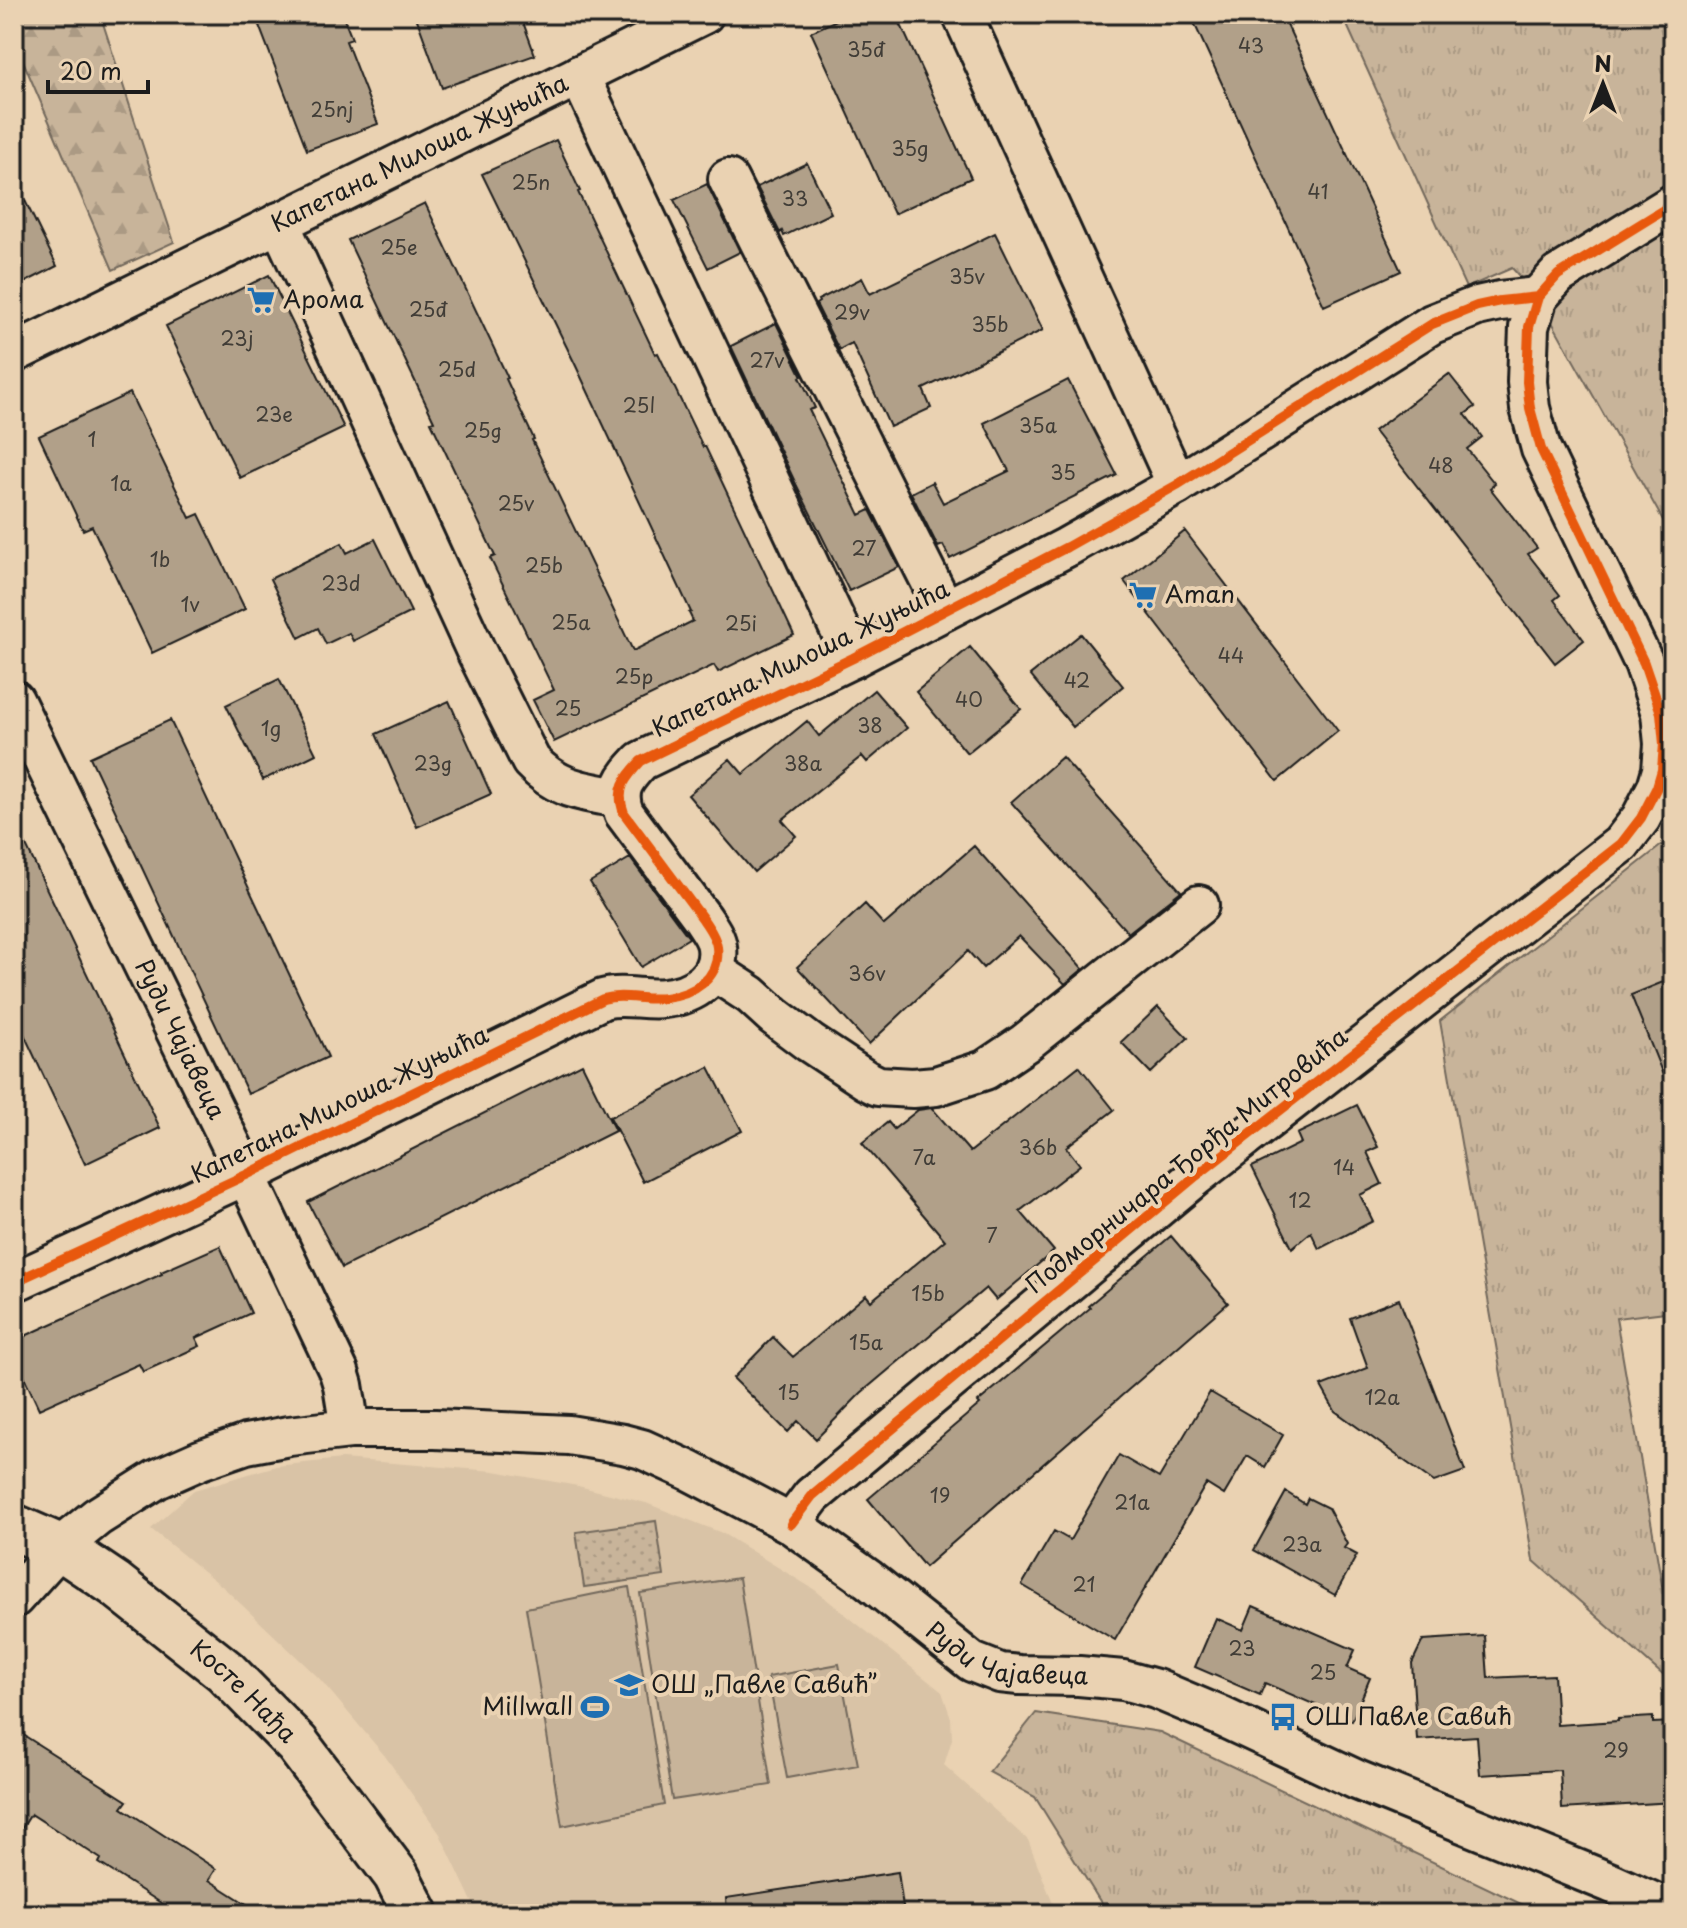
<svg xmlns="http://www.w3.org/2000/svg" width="1687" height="1928" viewBox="0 0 1687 1928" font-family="'Playpen Sans',sans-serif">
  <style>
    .built { fill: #d9c3a6 }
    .grass { fill: url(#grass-tufts); stroke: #72685b; stroke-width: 2 }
    .forest { fill: url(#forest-firs); stroke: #72685b; stroke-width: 2 }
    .park { fill: url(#park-dots); stroke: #72685b; stroke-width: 2 }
    .pitch { fill: #c8b49a; stroke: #72685b; stroke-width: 2 }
    .building { fill: #b1a089; stroke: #1c1c1c; stroke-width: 2 }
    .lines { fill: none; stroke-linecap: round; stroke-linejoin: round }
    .street-casing { stroke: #1c1c1c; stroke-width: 44 }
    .secondary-casing { stroke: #1c1c1c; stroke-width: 50 }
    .street { stroke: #ead2b2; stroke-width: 38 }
    .secondary { stroke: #ead2b2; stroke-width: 44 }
    .cycleway-casing { stroke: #ead2b2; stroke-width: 15 }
    .cycleway { stroke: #e8590c; stroke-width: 10 }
    .labels { text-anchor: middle; stroke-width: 8; stroke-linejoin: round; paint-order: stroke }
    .number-label { font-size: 20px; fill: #413d37 }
    .street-label { font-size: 24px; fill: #1c1c1c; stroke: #ead2b2 }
    .poi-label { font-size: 24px; fill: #1c1c1c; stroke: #ead2b2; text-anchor: start }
  </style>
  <defs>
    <pattern id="grass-tufts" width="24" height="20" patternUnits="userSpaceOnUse" patternTransform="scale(2)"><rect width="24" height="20" fill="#c8b49a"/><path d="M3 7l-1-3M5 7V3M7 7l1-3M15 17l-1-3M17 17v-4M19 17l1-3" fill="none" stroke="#ab9a84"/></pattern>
    <pattern id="forest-firs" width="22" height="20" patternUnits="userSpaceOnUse" patternTransform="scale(2)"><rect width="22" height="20" fill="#c8b49a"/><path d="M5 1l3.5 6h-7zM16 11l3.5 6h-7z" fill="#ab9a84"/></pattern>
    <pattern id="park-dots" width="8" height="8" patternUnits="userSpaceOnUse" patternTransform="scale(2)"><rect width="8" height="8" fill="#c8b49a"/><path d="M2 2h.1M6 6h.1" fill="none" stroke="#ab9a84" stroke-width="1.8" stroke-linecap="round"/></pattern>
  </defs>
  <rect width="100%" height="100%" fill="#ead2b2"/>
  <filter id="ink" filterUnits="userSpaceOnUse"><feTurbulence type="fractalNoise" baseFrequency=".0125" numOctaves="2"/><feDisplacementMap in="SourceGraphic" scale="16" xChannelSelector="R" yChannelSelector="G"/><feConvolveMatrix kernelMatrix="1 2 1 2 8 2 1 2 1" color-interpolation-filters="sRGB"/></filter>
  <g filter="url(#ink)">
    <path class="built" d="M342 1459 494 1471 578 1486 646 1503 722 1533 815 1590 942 1692 951 1718 952 1739 944 1765 1028 1840 1057 1914H478L440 1834 385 1756 319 1678 223 1587 151 1529 194 1490 276 1466Z"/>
    <path class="grass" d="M1342 14H1673V538L1538 297 1512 268 1466 288Z
      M1673 836V1311L1616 1318 1673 1649V1684L1533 1560 1440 1021Z
      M1036 1713 1160 1732 1542 1914H1108L1035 1797 989 1772Z"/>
    <path class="forest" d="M14 14H100L174 242 113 270 14 40Z"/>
    <path class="park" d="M656 1521 664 1576 584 1587 576 1532Z"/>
    <path class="pitch" d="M739 1578 771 1785 672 1800 640 1593Z
      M629 1587 664 1805 562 1826 526 1608Z
      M839 1664 858 1765 787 1778 768 1677Z"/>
    <path class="building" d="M274 14H342L352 39 346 41 378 124 307 150 257 20Z
      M415 14H520L535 55 442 88Z
      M849 14H896L971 178 894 214 811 32Z
      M1190 14H1282L1401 271 1324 306Z
      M556 140 580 191 578 192 655 354 658 353 703 447 705 446 794 635 718 672 714 665 554 742 533 700 554 690 490 558 495 556 431 422 434 421 348 240 425 203 508 378 506 379 534 439 532 440 633 651 693 621 689 613 691 612 575 364 482 174Z
      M807 163 831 213 784 236 782 231 780 233 757 187Z
      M14 178 57 266 14 288Z
      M707 184 740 252 708 268 674 200Z
      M995 233 1043 330 923 389 931 408 890 427 852 343 839 350 816 304 819 302 818 300 862 278 870 294Z
      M269 275 344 428 240 478 166 326Z
      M776 323 802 376 800 377 815 408 809 410 860 515 870 510 899 567 849 591 795 482 731 346Z
      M1449 374 1475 407 1465 414 1482 437 1467 449 1495 484 1490 488 1537 548 1528 554 1560 595 1554 600 1584 640 1555 663 1374 431Z
      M1068 380 1117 475 950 559 943 545 938 547 911 493 932 482 943 503 1009 471 984 423Z
      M130 393 190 518 199 514 245 609 152 653 92 526 83 530 39 436Z
      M1185 531 1338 731 1277 781 1124 581Z
      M375 539 411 612 353 641 349 633 326 644 318 628 299 638 270 579 342 543 347 553Z
      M1081 634 1123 686 1073 727 1030 675Z
      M970 647 1021 709 967 753 916 692Z
      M279 679 316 754 263 780 226 705Z
      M874 690 907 728 867 762 862 756 782 820 796 836 754 872 688 795 730 759 743 774 807 721 819 736Z
      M449 701 491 794 417 827 376 734Z
      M170 720 328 1057 248 1094 90 757Z
      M1062 757 1181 891 1128 933 1011 802Z
      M14 820 160 1128 85 1164 14 1013Z
      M974 846 1083 969 1065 984 1019 936 983 968 968 951 869 1044 797 967 865 904 884 925Z
      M630 858 689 938 641 967 590 882Z
      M1673 978V1096L1672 1097 1631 995Z
      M1158 1007 1188 1038 1151 1073 1121 1042Z
      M582 1064 615 1131 342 1268 308 1202Z
      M1079 1066 1114 1110 1066 1147 1080 1165 1020 1211 1054 1251 996 1300 986 1288 861 1393 816 1439 798 1421 788 1432 733 1378 773 1337 793 1357 866 1295 871 1301 945 1240 862 1143 888 1122 894 1129 918 1110 932 1108 970 1152Z
      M709 1067 742 1131 643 1182 610 1117Z
      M1357 1105 1378 1147 1367 1152 1382 1184 1360 1195 1373 1221 1319 1249 1311 1232 1292 1248 1252 1167 1301 1143 1297 1134Z
      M1171 1236 1228 1303 925 1567 868 1499 980 1404 978 1402 1090 1308 1088 1306Z
      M220 1246 251 1313 196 1338 200 1346 143 1372 139 1364 39 1409 14 1355V1341L162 1274 161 1272Z
      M1399 1299 1465 1471 1434 1482 1335 1411 1321 1386 1368 1368 1350 1318Z
      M1210 1392 1283 1435 1265 1467 1247 1456 1224 1495 1206 1484 1115 1640 1022 1585 1054 1531 1070 1540 1119 1455 1159 1478Z
      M1286 1492 1305 1504 1308 1498 1328 1508 1347 1544 1344 1548 1357 1555 1335 1595 1254 1550Z
      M1253 1606 1355 1650 1347 1668 1370 1678 1352 1721 1265 1683 1260 1695 1195 1667 1216 1618 1243 1630Z
      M1485 1636 1488 1678 1554 1675 1557 1725 1618 1721V1719L1653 1717V1723L1673 1722V1802L1562 1809 1560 1770 1480 1775 1477 1736 1417 1740 1412 1663 1423 1640Z
      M14 1729 127 1801 122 1808 216 1869 209 1880 262 1914H178L99 1863 101 1859 31 1814 14 1841Z
      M898 1872 904 1914H727L726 1898Z"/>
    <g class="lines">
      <defs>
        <g id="street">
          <path d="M962 14 1177 485"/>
          <path d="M579 75 853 658"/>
          <path d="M728 179 945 610"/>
          <path d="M279 222 475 649 531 761C558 790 582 791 619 798"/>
          <path id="s1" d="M14 353 704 14"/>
          <path id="s2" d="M14 700 246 1175 339 1372 343 1385 350 1429"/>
          <path d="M714 971 751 995 774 1016 810 1043 866 1080 878 1086 913 1088 936 1086 985 1070 1025 1043 1199 905"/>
          <path d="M14 1282 246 1175 603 999C624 993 644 1001 665 998 693 995 721 978 717 947 716 937 708 927 703 919L624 813C615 789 625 778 641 761L853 658 1067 547 1177 485 1432 324 1477 306 1500 301 1538 297"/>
          <path d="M791 1524 812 1496 1196 1176 1621 844 1641 818 1657 787 1662 770 1664 744 1661 713 1644 663 1541 449 1530 408 1527 382 1529 327 1538 297 1558 275 1673 204"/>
          <path id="s3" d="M14 1598 60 1547 97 1517 157 1479 200 1460 246 1444 289 1436 350 1429H435L569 1435 623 1444 642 1449 690 1471 791 1524 868 1579 972 1662 1000 1673 1019 1675 1079 1676 1123 1680 1156 1689 1220 1716 1357 1780 1611 1883 1673 1911"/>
        </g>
        <g id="secondary">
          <path id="s4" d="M14 1527 60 1547 115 1584 225 1671 297 1744 396 1875 416 1914"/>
        </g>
      </defs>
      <use href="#street" class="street-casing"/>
      <use href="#secondary" class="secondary-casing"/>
      <use href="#street" class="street"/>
      <use href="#secondary" class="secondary"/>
      <defs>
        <path id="cycleway" d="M14 1282 246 1175 603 999C624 993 644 1001 665 998 693 995 721 978 717 947 716 937 708 927 703 919L624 813C615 789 625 778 641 761L853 658 1067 547 1177 485 1432 324 1477 306 1500 301 1538 297
          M791 1524 812 1496 1196 1176 1621 844 1641 818 1657 787 1662 770 1664 744 1661 713 1644 663 1541 449 1530 408 1527 382 1529 327 1538 297 1558 275 1673 204"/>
      </defs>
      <use href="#cycleway" class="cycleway-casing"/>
      <use href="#cycleway" class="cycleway"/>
    </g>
  </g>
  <defs>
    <symbol id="supermarket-bare" viewBox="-9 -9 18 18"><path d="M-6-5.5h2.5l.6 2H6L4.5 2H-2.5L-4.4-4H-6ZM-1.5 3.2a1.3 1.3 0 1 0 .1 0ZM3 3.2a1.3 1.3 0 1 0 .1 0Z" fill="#1f6fb2" stroke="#ead2b2" stroke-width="2.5" paint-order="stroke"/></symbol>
    <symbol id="school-bare" viewBox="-9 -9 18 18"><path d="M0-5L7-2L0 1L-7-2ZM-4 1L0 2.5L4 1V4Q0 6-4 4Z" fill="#1f6fb2" stroke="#ead2b2" stroke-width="2.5" paint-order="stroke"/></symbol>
    <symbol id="stadium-bare" viewBox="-9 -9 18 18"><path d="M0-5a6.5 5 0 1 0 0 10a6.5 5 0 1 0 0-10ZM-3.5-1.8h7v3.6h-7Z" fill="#1f6fb2" stroke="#ead2b2" stroke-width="2.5" paint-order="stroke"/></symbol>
    <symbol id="bus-bare" viewBox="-9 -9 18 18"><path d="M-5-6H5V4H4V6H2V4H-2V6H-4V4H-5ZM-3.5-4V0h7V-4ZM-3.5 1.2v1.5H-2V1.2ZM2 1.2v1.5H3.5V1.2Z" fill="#1f6fb2" stroke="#ead2b2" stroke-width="2.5" paint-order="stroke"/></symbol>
  </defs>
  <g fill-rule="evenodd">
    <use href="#supermarket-bare" x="241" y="280" width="40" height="40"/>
    <use href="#supermarket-bare" x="1123" y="575" width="40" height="40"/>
    <use href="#school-bare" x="609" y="1665" width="40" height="40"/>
    <use href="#stadium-bare" x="575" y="1687" width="40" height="40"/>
    <use href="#bus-bare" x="1263" y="1697" width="40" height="40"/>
  </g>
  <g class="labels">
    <g class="number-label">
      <text x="1251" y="53">43</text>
      <text x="866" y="57">35đ</text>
      <text x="332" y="117">25nj</text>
      <text x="910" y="156">35g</text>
      <text x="531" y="190">25n</text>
      <text x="1318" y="199">41</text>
      <text x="795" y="206">33</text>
      <text x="399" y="255">25e</text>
      <text x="967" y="284">35v</text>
      <text x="428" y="317">25đ</text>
      <text x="852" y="320">29v</text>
      <text x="990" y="332">35b</text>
      <text x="237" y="346">23j</text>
      <text x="767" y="368">27v</text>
      <text x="457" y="377">25d</text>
      <text x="639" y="413">25l</text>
      <text x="274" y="422">23e</text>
      <text x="1038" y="433">35a</text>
      <text x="483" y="438">25g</text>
      <text x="92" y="447">1</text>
      <text x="1441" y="473">48</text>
      <text x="1063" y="480">35</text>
      <text x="121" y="491">1a</text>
      <text x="516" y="511">25v</text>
      <text x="864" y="556">27</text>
      <text x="160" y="567">1b</text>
      <text x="544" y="573">25b</text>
      <text x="341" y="591">23d</text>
      <text x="190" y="612">1v</text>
      <text x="571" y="630">25a</text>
      <text x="741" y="631">25i</text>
      <text x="1231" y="663">44</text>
      <text x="634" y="684">25p</text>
      <text x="1077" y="688">42</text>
      <text x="969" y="707">40</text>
      <text x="568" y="716">25</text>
      <text x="870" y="733">38</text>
      <text x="271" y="736">1g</text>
      <text x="433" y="771">23g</text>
      <text x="803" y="771">38a</text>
      <text x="867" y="981">36v</text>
      <text x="1038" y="1155">36b</text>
      <text x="924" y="1165">7a</text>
      <text x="1344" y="1175">14</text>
      <text x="1300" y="1208">12</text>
      <text x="992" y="1243">7</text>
      <text x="928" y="1301">15b</text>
      <text x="866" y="1350">15a</text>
      <text x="789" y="1400">15</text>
      <text x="1382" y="1405">12a</text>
      <text x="940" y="1503">19</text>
      <text x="1132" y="1510">21a</text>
      <text x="1302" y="1552">23a</text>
      <text x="1084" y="1592">21</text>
      <text x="1242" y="1656">23</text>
      <text x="1323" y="1680">25</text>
      <text x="1616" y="1758">29</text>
    </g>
    <g class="street-label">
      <text dy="8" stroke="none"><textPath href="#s1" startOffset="452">Капетана Милоша Жуњића</textPath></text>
      <text transform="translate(801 659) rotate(-26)" y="8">Капетана Милоша Жуњића</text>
      <text dy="8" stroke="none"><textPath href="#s2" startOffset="378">Руди Чајавеца</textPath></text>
      <text transform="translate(340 1105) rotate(-26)" y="8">Капетана Милоша Жуњића</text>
      <text transform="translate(1187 1161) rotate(-39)" y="8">Подморничара Ђорђа Митровића</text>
      <text dy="8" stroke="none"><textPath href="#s3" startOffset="1108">Руди Чајавеца</textPath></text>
      <text dy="8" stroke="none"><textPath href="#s4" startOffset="284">Косте Нађа</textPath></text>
    </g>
    <g class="poi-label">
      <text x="283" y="308">Арома</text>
      <text x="1165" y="603">Aman</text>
      <text x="651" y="1693">ОШ „Павле Савић”</text>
      <text x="573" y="1715" text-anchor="end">Millwall</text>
      <text x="1305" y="1725">ОШ Павле Савић</text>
    </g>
  </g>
  <rect width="1687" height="1928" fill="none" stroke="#ead2b2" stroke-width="48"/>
  <rect x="24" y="24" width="1639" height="1880" fill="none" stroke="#1c1c1c" stroke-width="3" filter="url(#ink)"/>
  <g transform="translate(1603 84)" stroke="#ead2b2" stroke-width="6" paint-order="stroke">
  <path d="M0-6L14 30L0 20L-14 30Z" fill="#1c1c1c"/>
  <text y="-12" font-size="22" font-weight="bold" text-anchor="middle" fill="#1c1c1c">N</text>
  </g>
  <path d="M48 80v12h100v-12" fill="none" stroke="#1c1c1c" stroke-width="4"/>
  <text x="60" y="80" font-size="24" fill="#1c1c1c" stroke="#ead2b2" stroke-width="6" paint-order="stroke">20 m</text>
</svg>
